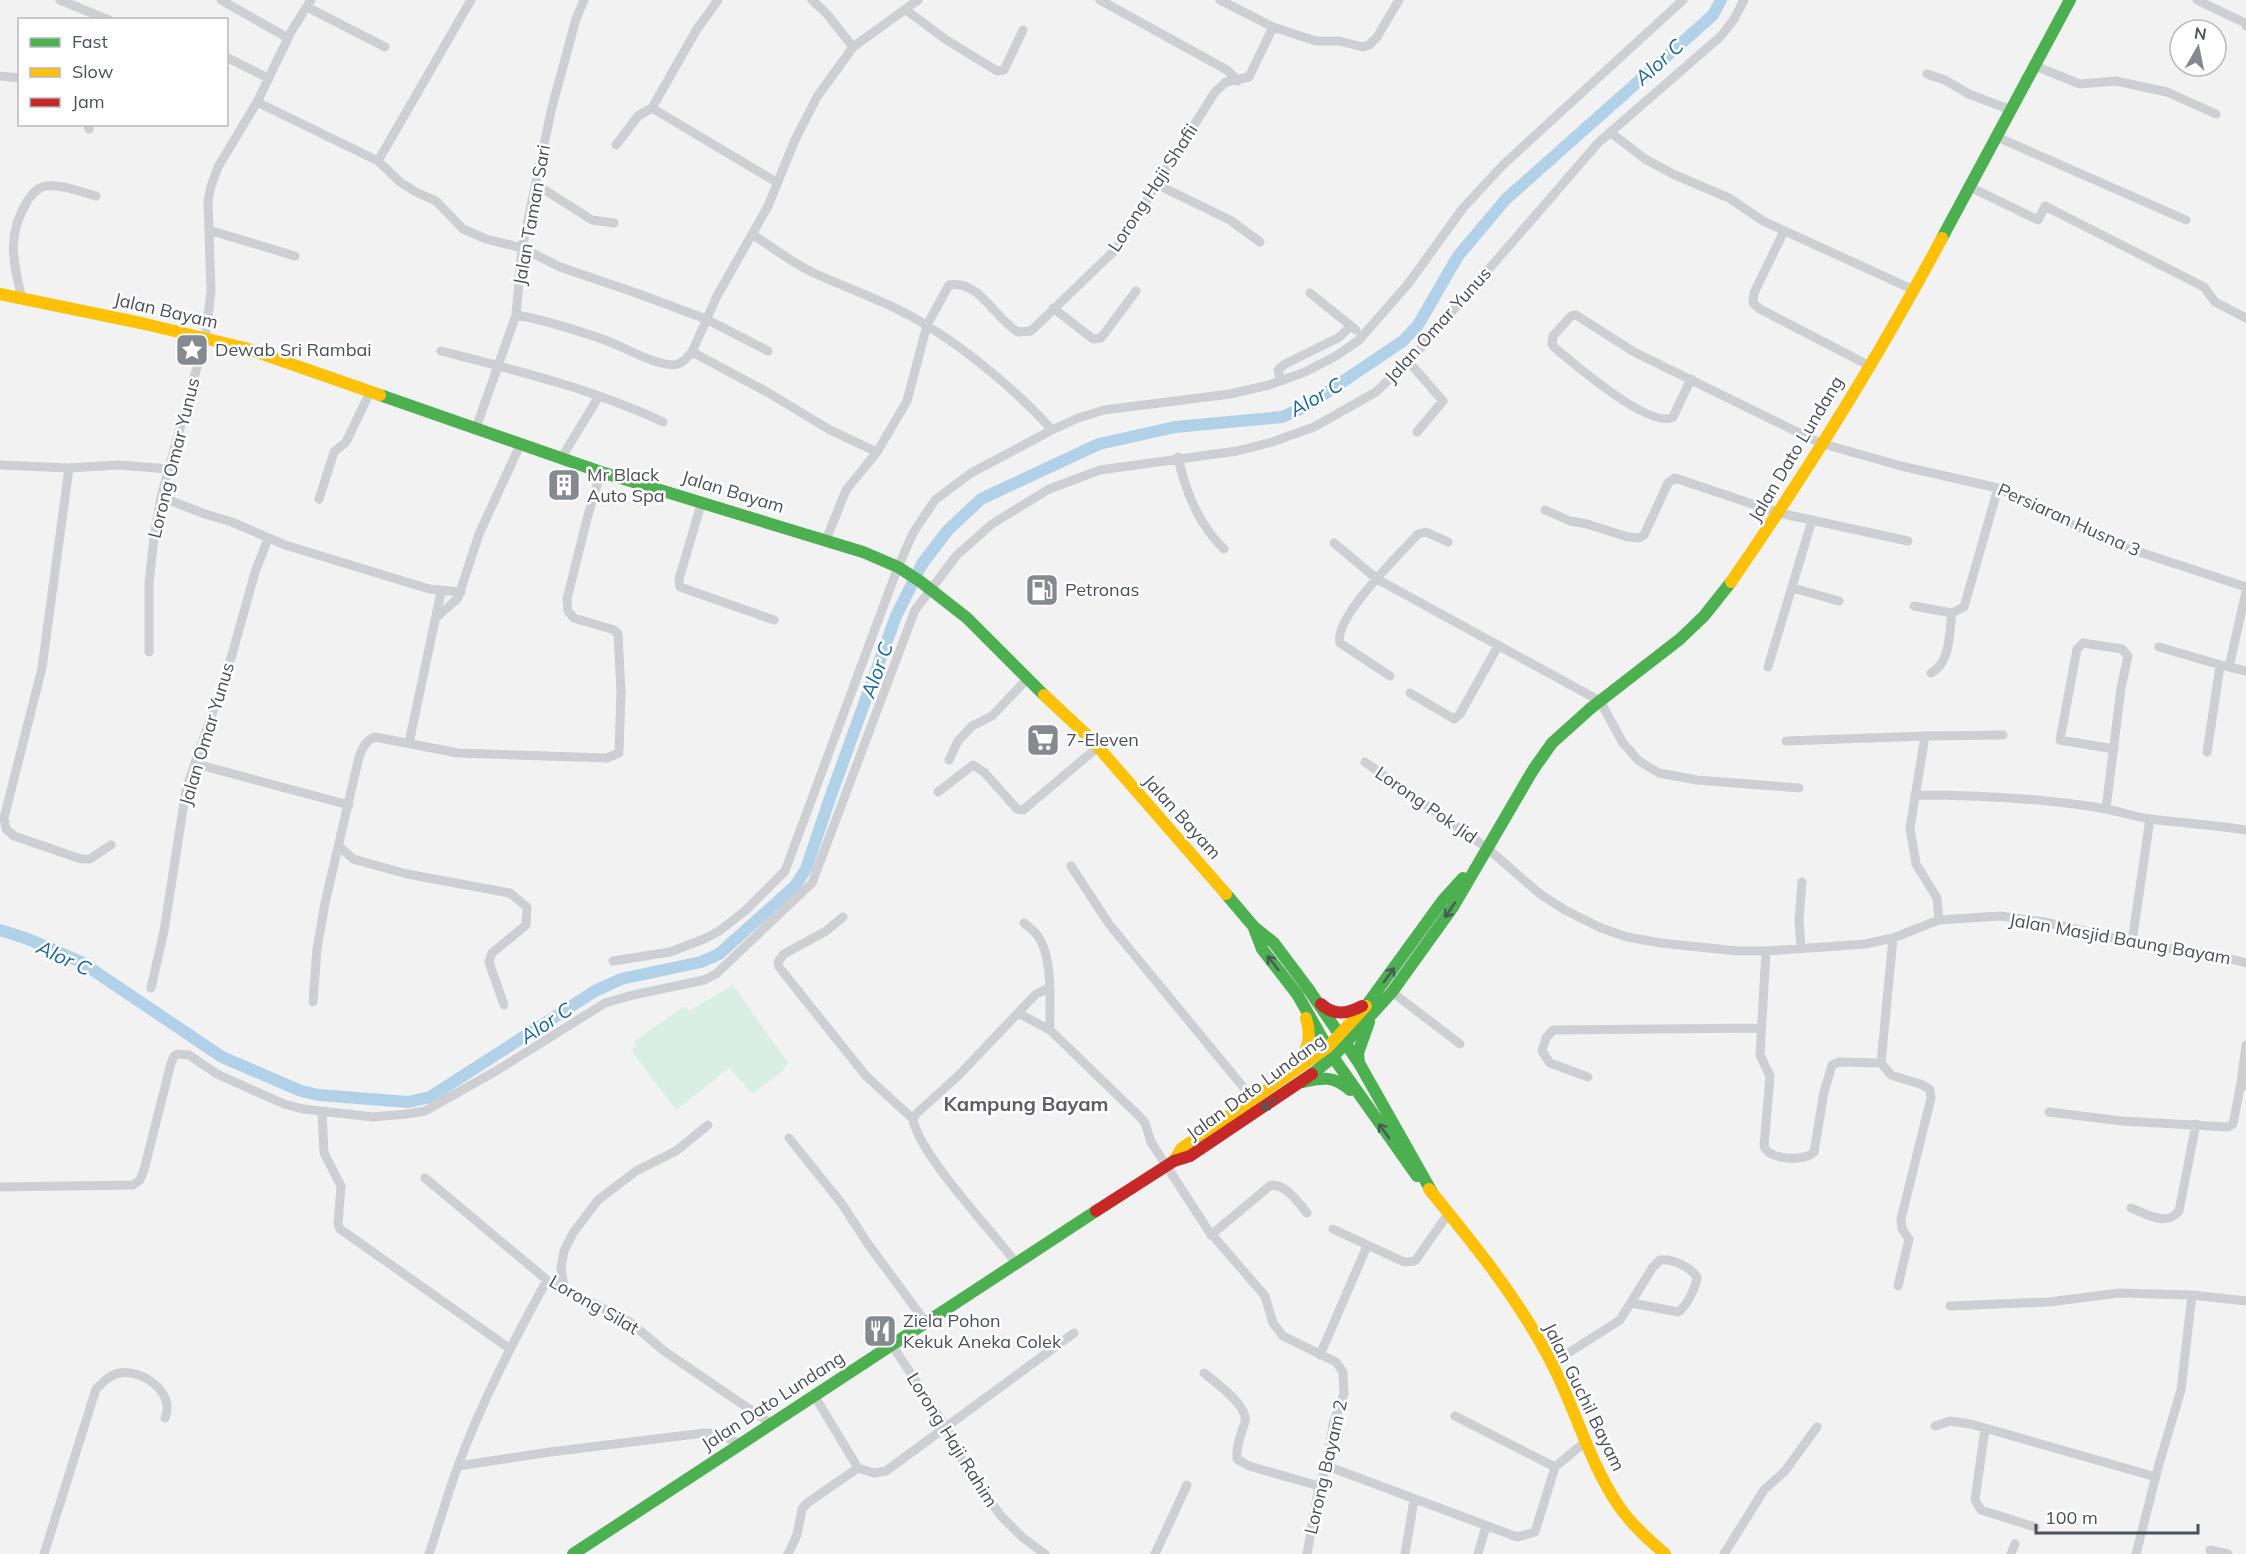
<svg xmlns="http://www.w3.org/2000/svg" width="2246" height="1554" viewBox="0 0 2246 1554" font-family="Mulish,sans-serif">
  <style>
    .green { fill: #d9efe6 }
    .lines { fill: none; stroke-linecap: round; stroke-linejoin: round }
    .canal { stroke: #b1d1e9; stroke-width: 12 }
    .street { stroke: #cecfd2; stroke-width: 9 }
    .fast { stroke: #4caf50; stroke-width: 12 }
    .slow { stroke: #ffc107; stroke-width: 12 }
    .jam { stroke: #c62828; stroke-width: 12 }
    .oneway { stroke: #4a5a5b }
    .labels { text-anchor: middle; stroke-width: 5; stroke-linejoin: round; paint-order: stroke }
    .street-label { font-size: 18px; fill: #4a505c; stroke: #fff }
    .poi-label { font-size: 18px; fill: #4a505c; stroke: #fff; text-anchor: start }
    .water-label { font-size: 20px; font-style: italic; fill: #1a67a0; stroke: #fff }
    .neighbourhood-label { font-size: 20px; font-weight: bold; fill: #5e5f65; stroke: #fff }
  </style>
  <rect width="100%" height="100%" fill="#f2f2f2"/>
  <path class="green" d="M733 985 788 1063 781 1073 752 1093 729 1068 676 1110 631 1050 638 1045 634 1041 685 1006 689 1011Z"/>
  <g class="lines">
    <path class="canal" d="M0 930 28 939 81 962 222 1057 301 1091 319 1095 408 1102 430 1097 595 991 621 979 701 962 719 954 795 886 806 869 830 798 896 616 922 564 948 530 981 499 1099 444 1175 427 1282 417 1305 407 1403 341 1418 325 1458 256 1506 199 1713 15 1721 0"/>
    <path class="street" d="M60 0 109 20
      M221 0 288 38
      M812 0 827 14 853 47
      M1100 0 1227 70 1238 81
      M1220 0 1273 27 1316 41H1339L1363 47 1369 45 1377 37 1399 0
      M2197 0 2245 23 2246 26
      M307 7 385 47
      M906 10 945 39 997 71 1004 70 1023 30
      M226 57 268 78
      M2035 66 2080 84 2116 81 2167 92 2216 114
      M1927 74 1945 80 1969 94 2011 110
      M0 76 20 78
      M257 102 378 161 400 182 416 192 436 201 463 229 486 239 522 248 560 267 639 294 706 319 768 351
      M652 108 778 183
      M88 124 89 129
      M1610 132 1645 159 1675 175 1729 198 1763 221 1914 290
      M1997 137 2186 220
      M616 145 638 116 652 108 697 29 718 0
      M378 161 471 0
      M537 185 592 220 614 223
      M1158 185 1230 220 1260 242
      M1970 187 2038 220 2045 206 2204 287 2215 302 2246 318
      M209 230 295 256
      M1784 231 1754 293 1753 303 1760 309 1868 365
      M752 234C772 247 792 263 814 273 851 290 891 303 926 325 969 351 1019 393 1052 430
      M1310 293 1356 330
      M22 299C13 261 6 235 28 200 33 193 38 187 46 186 62 184 81 192 96 196
      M1053 308 1093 339 1101 338 1136 291
      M516 315C546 320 576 330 605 340 623 346 660 369 678 364 684 362 688 356 692 352L717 296 768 206 795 140 817 97 853 47 918 0
      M441 351C515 370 593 389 663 422
      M692 352 767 392 830 430 877 452
      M1408 361 1443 401 1417 432
      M1691 379 1673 417C1651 430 1573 363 1555 348L1552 344 1553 336 1571 316 1576 315 1634 352 1820 443 1901 466 1998 488 2109 542 2246 587
      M1281 381 1278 370 1285 364 1338 338 1351 326
      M476 428 516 315 522 248 552 107 576 19 584 0
      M562 457 599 396
      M1178 457C1185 490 1199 525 1224 549
      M0 465 69 468 118 465 169 469
      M69 468 42 668 4 818 6 829 14 836 81 859H90L111 845
      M161 497 205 514 232 522 285 545 429 589 461 592
      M319 499 334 452 346 442 371 390
      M702 501 679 579 680 587 774 620
      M1545 510 1570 521 1587 524 1628 537 1639 538 1644 535 1668 483 1675 478 1779 513 1908 541
      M826 540 846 490 877 452 907 401 927 325 949 285C979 279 995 319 1018 332L1031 331 1116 249 1215 92 1226 82 1249 77 1273 27
      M1334 543 1377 579 1600 701 1623 743 1639 761 1659 773 1697 780 1799 788
      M1793 588 1839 601
      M2246 592 2229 667 2246 671
      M1914 606 1952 613 1964 607 1998 488
      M437 617 458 598 479 534 521 443
      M2159 647 2224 666
      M149 652V583L154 537 161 497 205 338 211 292 208 201 211 186 218 167 257 102 292 30 311 0
      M1768 667 1812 520
      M1931 673C1951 663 1949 632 1952 613
      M1390 676 1340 643C1333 618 1400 554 1418 534L1426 532 1448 542
      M1410 693 1454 719 1460 714 1498 646
      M1925 736 2003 735
      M1786 741 1925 736 1910 828 1916 864 1937 898 1939 920
      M409 743 441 592
      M2207 752 2220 666
      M949 760 958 741 972 726 992 716 1028 678
      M1365 762 1487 848 1540 894 1565 910 1601 928 1627 937 1661 943 1737 951H1766L1865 944 1893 938 1939 920 2000 916 2045 922 2132 942 2227 958 2246 963
      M196 764 349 805
      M938 792 973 765 984 772 1017 809 1023 810 1098 747
      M1915 795C1979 795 2043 798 2106 809 2121 812 2136 817 2151 819 2182 823 2214 825 2246 830
      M2106 809 2121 688 2128 656 2122 649 2083 643 2077 649 2060 740 2114 749
      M339 846 353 859 407 874 510 893 527 907 526 925 492 953 489 962 504 1005
      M1071 866 1109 924 1253 1099
      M843 917 826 931 784 954 778 962 779 967 866 1076 913 1119
      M1024 923C1029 927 1034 931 1038 936 1054 960 1049 1003 1050 1030
      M2132 942 2150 819
      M1801 948 1799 920 1802 882
      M1766 951 1760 1055 1770 1076 1764 1146C1768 1160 1805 1162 1814 1152L1824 1092 1832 1065 1839 1062 1881 1063 1893 938
      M613 961 670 952 704 939 719 931 745 911 785 871 898 567 913 533 935 500 971 473 1052 430 1078 418 1104 410 1230 394 1269 385 1305 372 1336 356 1359 340 1408 284 1463 208 1504 164 1683 0
      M151 988 164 931 186 790 232 655 255 572 268 539
      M1392 992 1460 1044
      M313 1002 317 949 325 903 359 757C363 748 365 741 375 737L458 753 607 758 619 753 621 692 618 634 614 630 574 618 568 611 567 599 588 515 601 472
      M1018 1013 1050 1030 1139 1116 1145 1123 1151 1142 1208 1230 1265 1296 1273 1323 1283 1336 1336 1362 1343 1372 1344 1394 1333 1424 1327 1466 1319 1486 1307 1554
      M1881 1063 1891 1075 1923 1085 1930 1090 1931 1098 1901 1219 1902 1229 1909 1239 1898 1286
      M1588 1077 1550 1063 1542 1051 1546 1038 1553 1030 1761 1028
      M2244 1086 2241 1083 2246 1045
      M322 1112 324 1153 341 1186 338 1224 340 1229 509 1348
      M2049 1112 2122 1121 2228 1127 2233 1124 2241 1083
      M913 1119 917 1113 958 1076 1036 994 1049 988
      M913 1119C918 1153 993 1232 1016 1263
      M789 1138 842 1204 868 1244 927 1324
      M425 1178 547 1280 630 1322 664 1351 770 1423
      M0 1187 133 1185 140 1180 144 1170 171 1063 174 1056 178 1054 189 1055 217 1074 284 1104 303 1109 373 1117 407 1114 425 1111 439 1103 496 1071 605 1003 633 995 704 980 716 974 812 883 915 610 957 555 992 524 1049 489 1100 470 1237 451 1272 442 1314 427 1376 392 1418 351 1598 143 1721 36 1734 19 1744 0
      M2131 1208C2147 1214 2166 1227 2179 1211L2196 1124
      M1333 1229 1404 1262 1415 1261 1448 1214
      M1211 1235 1271 1185C1287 1185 1297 1201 1307 1213
      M564 1286 561 1268 564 1251 573 1233 598 1200 636 1171 676 1151 708 1125
      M1950 1306 2049 1302 2119 1293 2192 1295 2246 1301
      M892 1345 946 1427 965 1466 1001 1516 1022 1537 1045 1554
      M1320 1355 1367 1246
      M1551 1364 1620 1320 1653 1267 1660 1260C1672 1258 1690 1267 1697 1277 1696 1287 1687 1306 1678 1312L1632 1303
      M1204 1373C1216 1383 1249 1406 1245 1422 1241 1435 1236 1445 1237 1459L1249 1466 1319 1486
      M814 1395 858 1468
      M1455 1416 1555 1467
      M1935 1426 1950 1421 1971 1424 2156 1477
      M1985 1429 1975 1500 1981 1510 2035 1527
      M458 1466 550 1452 704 1433H717L740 1444
      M1327 1466 1517 1537 1535 1532 1555 1467 1585 1442
      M858 1468 874 1473 886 1471 1074 1333
      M2210 1550 2228 1554
      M44 1554 96 1389C103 1382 110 1375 119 1373 143 1369 176 1393 165 1418
      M429 1554C439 1525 447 1495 458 1466 482 1401 514 1340 547 1280
      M788 1554 797 1535 802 1509 807 1503 858 1468
      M1155 1554 1187 1485
      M1405 1554 1414 1500
      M1478 1554 1486 1526
      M1724 1554 1764 1490 1785 1471 1817 1427
      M2011 1554 2015 1544
      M2136 1554 2159 1464 2181 1390 2192 1295"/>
    <path class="fast" d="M1942 238 2070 0
      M380 395 601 472 863 552 898 567 921 582 967 618 1044 695
      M1226 894 1254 927 1274 943 1307 987 1359 1063 1433 1194
      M1254 928 1262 949 1297 994 1333 1057 1417 1176
      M1366 1006 1443 900 1463 878
      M1359 1063 1358 1053 1369 1022
      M1312 1074 1333 1057 1392 992 1453 907 1533 770 1552 743 1591 708 1680 639 1704 616 1731 582
      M1303 1082C1323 1077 1334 1076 1350 1090
      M573 1554 1096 1211"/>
    <path class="slow" d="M0 294 141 323 245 348 380 395
      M1731 582C1807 472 1879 356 1942 238
      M1044 695 1091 739 1226 894
      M1296 1065C1308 1050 1312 1037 1306 1018
      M1174 1161 1181 1149 1328 1047 1366 1006
      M1429 1189C1473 1243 1518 1298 1550 1360 1575 1407 1588 1460 1618 1505 1631 1524 1648 1539 1665 1554"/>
    <path class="jam" d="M1321 1004C1334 1016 1347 1014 1362 1006
      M1096 1211 1174 1161 1190 1156 1312 1074"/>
  </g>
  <defs><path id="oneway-shaft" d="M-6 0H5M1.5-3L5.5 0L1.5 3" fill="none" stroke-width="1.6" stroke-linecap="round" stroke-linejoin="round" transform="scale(1.5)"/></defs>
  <g class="oneway">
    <use href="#oneway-shaft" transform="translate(1450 910) rotate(124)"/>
    <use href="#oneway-shaft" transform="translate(1273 963) rotate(-128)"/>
    <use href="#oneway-shaft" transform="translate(1389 975) rotate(-54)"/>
    <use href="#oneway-shaft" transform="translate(1269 1104) rotate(145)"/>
    <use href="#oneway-shaft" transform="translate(1384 1131) rotate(-126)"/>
  </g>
  <defs>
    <symbol id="sight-square" viewBox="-11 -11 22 22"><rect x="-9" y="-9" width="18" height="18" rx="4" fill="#858990" stroke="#fff"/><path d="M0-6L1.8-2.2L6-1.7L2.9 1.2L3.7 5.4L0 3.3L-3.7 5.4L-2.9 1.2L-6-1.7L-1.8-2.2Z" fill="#fff"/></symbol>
    <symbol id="building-square" viewBox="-11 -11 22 22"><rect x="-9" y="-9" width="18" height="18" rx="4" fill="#858990" stroke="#fff"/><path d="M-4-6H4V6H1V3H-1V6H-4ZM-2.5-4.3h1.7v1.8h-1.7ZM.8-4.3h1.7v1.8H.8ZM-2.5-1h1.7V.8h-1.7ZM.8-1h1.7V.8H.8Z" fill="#fff"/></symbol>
    <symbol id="fuel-square" viewBox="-11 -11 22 22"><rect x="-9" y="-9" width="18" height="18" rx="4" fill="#858990" stroke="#fff"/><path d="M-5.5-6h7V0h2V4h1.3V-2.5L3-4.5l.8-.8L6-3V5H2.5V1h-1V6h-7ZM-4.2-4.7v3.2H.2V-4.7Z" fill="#fff"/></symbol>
    <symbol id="supermarket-square" viewBox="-11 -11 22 22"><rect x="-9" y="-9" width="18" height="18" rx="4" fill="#858990" stroke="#fff"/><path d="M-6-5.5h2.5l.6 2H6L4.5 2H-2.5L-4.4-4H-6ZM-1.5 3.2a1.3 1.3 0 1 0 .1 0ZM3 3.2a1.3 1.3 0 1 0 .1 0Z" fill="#fff"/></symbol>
    <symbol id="restaurant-square" viewBox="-11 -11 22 22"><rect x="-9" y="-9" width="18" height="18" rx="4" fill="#858990" stroke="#fff"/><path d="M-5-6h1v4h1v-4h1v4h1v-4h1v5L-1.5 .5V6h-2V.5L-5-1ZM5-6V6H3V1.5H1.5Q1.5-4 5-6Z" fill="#fff"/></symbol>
  </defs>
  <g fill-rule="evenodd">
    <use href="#sight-square" x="173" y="331" width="38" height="38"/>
    <use href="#building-square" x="545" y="466" width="38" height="38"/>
    <use href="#fuel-square" x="1023" y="571" width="38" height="38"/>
    <use href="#supermarket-square" x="1024" y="721" width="38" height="38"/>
    <use href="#restaurant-square" x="861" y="1312" width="38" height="38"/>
  </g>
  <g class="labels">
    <g class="street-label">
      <text transform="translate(1153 188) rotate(-57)" y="6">Lorong Haji Shafii</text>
      <text transform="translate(532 215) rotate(-80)" y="6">Jalan Taman Sari</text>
      <text transform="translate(166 311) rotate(13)" y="6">Jalan Bayam</text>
      <text transform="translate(1438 325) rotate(-48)" y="6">Jalan Omar Yunus</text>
      <text transform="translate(1796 449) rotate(-59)" y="6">Jalan Dato Lundang</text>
      <text transform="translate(174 458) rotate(-76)" y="6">Lorong Omar Yunus</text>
      <text transform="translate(733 492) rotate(17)" y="6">Jalan Bayam</text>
      <text transform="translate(2069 520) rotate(24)" y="6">Persiaran Husna 3</text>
      <text transform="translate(207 734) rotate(-73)" y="6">Jalan Omar Yunus</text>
      <text transform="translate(1426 805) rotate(35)" y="6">Lorong Pok Jid</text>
      <text transform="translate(1182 817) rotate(48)" y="6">Jalan Bayam</text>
      <text transform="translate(2120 939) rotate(10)" y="6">Jalan Masjid Baung Bayam</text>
      <text transform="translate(1256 1087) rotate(-36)" y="6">Jalan Dato Lundang</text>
      <text transform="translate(594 1305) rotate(30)" y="6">Lorong Silat</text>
      <text transform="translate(1584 1397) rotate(64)" y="6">Jalan Guchil Bayam</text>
      <text transform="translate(773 1401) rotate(-33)" y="6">Jalan Dato Lundang</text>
      <text transform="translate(952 1440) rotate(58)" y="6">Lorong Haji Rahim</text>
      <text transform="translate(1326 1467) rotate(-77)" y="6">Lorong Bayam 2</text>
    </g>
    <g class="poi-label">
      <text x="215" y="356">Dewab Sri Rambai</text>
      <text x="587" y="481">Mr Black<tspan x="587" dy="21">Auto Spa</tspan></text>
      <text x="1065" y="596">Petronas</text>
      <text x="1066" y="746">7-Eleven</text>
      <text x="903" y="1327">Ziela Pohon<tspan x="903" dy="21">Kekuk Aneka Colek</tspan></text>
    </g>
    <g class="water-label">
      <text transform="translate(1659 62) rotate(-42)" y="7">Alor C</text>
      <text transform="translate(1316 397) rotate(-30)" y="7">Alor C</text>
      <text transform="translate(877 670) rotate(-70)" y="7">Alor C</text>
      <text transform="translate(64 958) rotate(25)" y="7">Alor C</text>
      <text transform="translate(546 1023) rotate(-33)" y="7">Alor C</text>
    </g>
    <g class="neighbourhood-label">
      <text x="1026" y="1111">Kampung Bayam</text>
    </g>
  </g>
  <rect x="18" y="18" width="210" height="108" fill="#ffffff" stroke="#b7b9be" stroke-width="1.5"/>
  <rect x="30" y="38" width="30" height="9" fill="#4caf50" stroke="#b7b9be" stroke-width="1.5"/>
  <text x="72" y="48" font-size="18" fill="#4a505c">Fast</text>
  <rect x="30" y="68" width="30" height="9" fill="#ffc107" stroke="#b7b9be" stroke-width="1.5"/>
  <text x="72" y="78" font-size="18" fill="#4a505c">Slow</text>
  <rect x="30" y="98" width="30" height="9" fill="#c62828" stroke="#b7b9be" stroke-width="1.5"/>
  <text x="72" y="108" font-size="18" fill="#4a505c">Jam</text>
  <g transform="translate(2198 48) rotate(9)"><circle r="28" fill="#ffffff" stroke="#b7b9be" stroke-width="1.5"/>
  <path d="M0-4.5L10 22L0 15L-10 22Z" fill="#858990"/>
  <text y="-9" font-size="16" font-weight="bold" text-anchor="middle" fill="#4a505c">N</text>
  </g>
  <path d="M2036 1524v9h162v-9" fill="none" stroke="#4a505c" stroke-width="3"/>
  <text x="2045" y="1524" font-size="18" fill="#4a505c" stroke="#ffffff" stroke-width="4.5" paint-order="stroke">100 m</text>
</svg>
